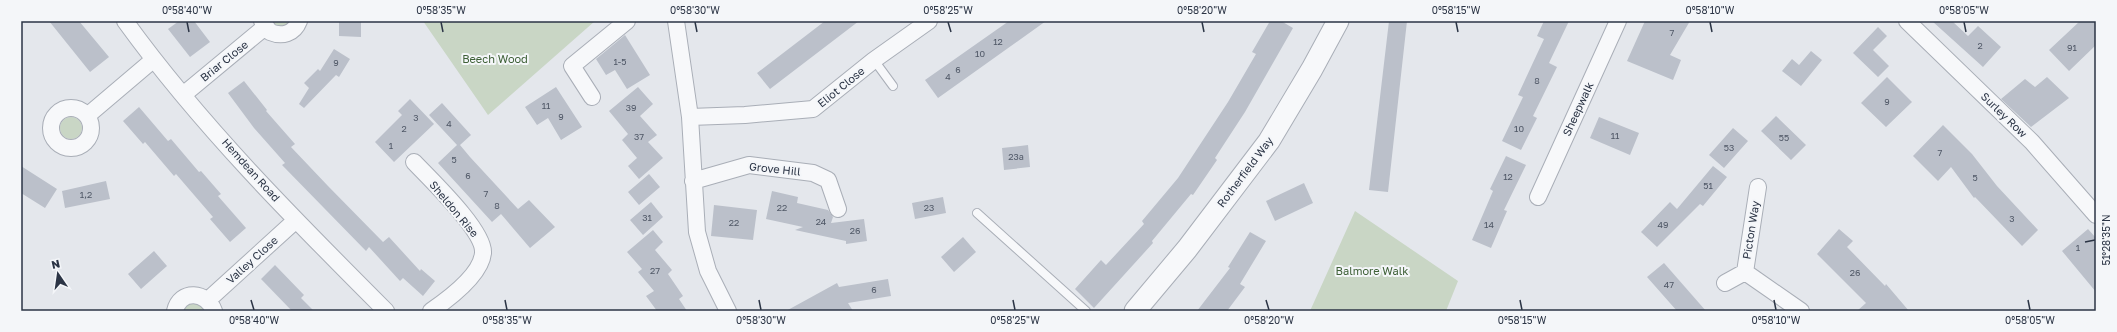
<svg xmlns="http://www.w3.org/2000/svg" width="2117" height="332" viewBox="0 0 2117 332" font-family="'Golos Text',sans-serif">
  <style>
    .green { fill: #c9d6c5 }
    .building { fill: #bbc0ca }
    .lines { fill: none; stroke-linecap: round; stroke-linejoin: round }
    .service-casing { stroke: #a9aeb7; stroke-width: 10 }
    .minor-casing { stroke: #a9aeb7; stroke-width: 18 }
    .tertiary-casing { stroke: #a9aeb7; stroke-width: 23 }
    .service { stroke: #f7f8fa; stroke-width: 8 }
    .minor { stroke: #f7f8fa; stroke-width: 16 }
    .tertiary { stroke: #f7f8fa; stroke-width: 21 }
    .ticks { fill: none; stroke: #2b3445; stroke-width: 1.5 }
    .labels { text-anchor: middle; stroke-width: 4; stroke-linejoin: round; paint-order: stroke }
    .number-label { font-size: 9px; fill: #4f5766 }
    .park-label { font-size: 11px; fill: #3f6138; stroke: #f4f6f9 }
    .street-label { font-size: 11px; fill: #2b3445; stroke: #f4f6f9 }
    .neatline { fill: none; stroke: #2b3445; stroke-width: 1.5 }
    .ticks-label { font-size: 10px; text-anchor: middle; fill: #2b3445 }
  </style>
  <rect width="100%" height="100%" fill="#e4e7ec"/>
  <path class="green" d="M270 21H290L287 25 280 27Z
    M423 21H595L488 115Z
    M60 128a11 11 0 1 1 22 0a11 11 0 1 1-22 0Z
    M1355 211 1458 281 1446 311H1310Z
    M193 302 203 307 205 311H182L183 307Z"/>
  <path class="building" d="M49 21H79L109 57 90 72Z
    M179 21H194L210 42 190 57 168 29Z
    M825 21H859L770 89 757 73Z
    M1009 21H1046L938 98 925 80Z
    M1270 21H1281L1293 28 1245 112 1215 158 1217 160 1193 195 1191 194 1152 241 1153 243 1094 308 1075 289 1101 260 1106 265 1144 224 1142 221 1178 178 1228 102 1256 54 1252 52Z
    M1389 21H1407L1388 192 1369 190Z
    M1544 21H1569L1549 63 1557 67 1533 116 1537 118 1521 150 1502 141 1523 97 1518 95 1544 39 1537 36Z
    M1645 21H1690L1670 55 1681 60 1673 80 1627 61Z
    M1932 21H1952L1968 36 1978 26 2001 47 1983 67Z
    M2080 21H2096V45L2069 71 2049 50Z
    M339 22H361V37L339 36Z
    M1878 27 1887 36 1873 50 1889 66 1878 77 1853 53Z
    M625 35 650 75 627 89 615 70 606 75 596 59Z
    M334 49 350 59 339 77 336 75 304 108 299 104 309 88 304 83 318 69 320 71Z
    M1811 51 1822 60 1801 86 1782 71 1792 59 1799 65Z
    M1887 77 1912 102 1886 127 1861 103Z
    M2047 77 2069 98 2031 127 2001 99 2025 79 2035 87Z
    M244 81 267 110 266 111 295 144 291 147 328 186 383 242 389 237 420 271 421 269 435 281 423 296 403 278 400 281 369 247 366 251 282 165 285 163 254 128 228 93Z
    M556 87 582 127 561 140 548 118 537 125 525 107Z
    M638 87 653 104 640 116 657 135 648 142 663 158 639 179 628 166 637 158 622 140 628 134 609 111Z
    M410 99 434 124 394 162 375 142 402 115 398 111Z
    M442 103 471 135 460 145 470 157 518 209 529 200 555 227 530 248 501 214 492 222 438 163 457 145 429 115Z
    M139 107 168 141 171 139 199 172 201 171 221 194 218 196 246 228 230 242 210 219 213 217 176 174 174 176 145 142 143 144 123 121Z
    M1776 116 1806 145 1791 160 1761 131Z
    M1599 117 1639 133 1630 155 1590 138Z
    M1943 125 1972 154 1997 186 2038 230 2022 246 1975 197 1974 198 1951 167 1938 181 1913 156Z
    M1733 128 1748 141 1724 168 1709 155Z
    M1028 145 1030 167 1004 170 1002 148Z
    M1506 156 1526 165 1504 210 1507 211 1491 248 1472 240 1493 191 1490 189Z
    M21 166 57 189 45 208 21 193Z
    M1713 166 1727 177 1703 206 1700 204 1657 247 1641 232 1670 202 1677 209Z
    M649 174 660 187 639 205 628 192Z
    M106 181 110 199 65 208 62 191Z
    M1304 183 1313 203 1275 221 1266 201Z
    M772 191 798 197 797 203 828 210 833 217 831 223 864 219 867 241 846 244V241L795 230 803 227 766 219Z
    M943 197 946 213 915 219 912 203Z
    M651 202 663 217 643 235 630 220Z
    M714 205 757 210 753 240 711 236Z
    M1839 229 1853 241 1847 247 1885 286 1886 284 1909 311H1857L1866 303 1817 254Z
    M2088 229 2096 238V292L2062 251Z
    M653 230 663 242 655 250 672 270 668 274 683 296 679 299 687 311H657L646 296 654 291 638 272 642 269 627 252Z
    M1250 232 1266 241 1240 284 1245 287 1227 311H1197L1230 268 1228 267Z
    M963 237 976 252 954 272 941 257Z
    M154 251 167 266 141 289 128 274Z
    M1664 263 1706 311H1677L1647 277Z
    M275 265 304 295 301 298 314 311H292L261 279Z
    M888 279 891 296 848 303 853 311H786L837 283 839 287Z"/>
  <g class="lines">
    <defs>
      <path id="service" d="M874 60 893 86
        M977 213 1086 311"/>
      <path id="minor" d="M125 21C201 126 294 219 386 311
        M262 21 270 32C282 37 294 34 299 21
        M676 21 690 117 697 232 708 271 728 311
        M1907 21 2032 142 2096 215
        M183 95 265 27
        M592 97 572 66 627 21
        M51 128a20 20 0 1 1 40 0a20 20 0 1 1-40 0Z
        M87 116 153 60
        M690 117 745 115 813 109 874 60 929 21
        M414 162C430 179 485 231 483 253 481 275 447 300 431 311
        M693 181 749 165 813 173 828 180 838 209
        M1758 187 1745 272 1801 311
        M1538 197 1618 21
        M1725 283 1745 272
        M208 300 296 220
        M175 311C180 289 207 291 214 311"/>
      <path id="tertiary" d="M1135 311 1187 249 1269 141 1312 69 1338 21"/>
    </defs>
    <use href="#service" class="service-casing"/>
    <use href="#minor" class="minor-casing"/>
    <use href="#tertiary" class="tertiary-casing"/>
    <use href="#service" class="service"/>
    <use href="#minor" class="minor"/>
    <use href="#tertiary" class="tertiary"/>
  </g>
  <path class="ticks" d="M187 22 189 32M441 22 443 32M695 22 697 32M948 22 951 32M1202 22 1204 32M1456 22 1458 32M1710 22 1712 32M1964 22 1966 32M2085 242 2095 240M251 300 254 310M505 300 507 310M759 300 761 310M1013 300 1015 310M1266 300 1269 310M1520 300 1522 310M1774 300 1776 310M2028 300 2030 310"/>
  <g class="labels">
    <g class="number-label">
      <text x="1672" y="36">7</text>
      <text x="998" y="45">12</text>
      <text x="1980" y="49">2</text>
      <text x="2072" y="51">91</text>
      <text x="980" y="57">10</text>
      <text x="620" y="65">1-5</text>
      <text x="336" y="66">9</text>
      <text x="958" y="73">6</text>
      <text x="948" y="80">4</text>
      <text x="1537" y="84">8</text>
      <text x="1887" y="105">9</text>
      <text x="546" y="109">11</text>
      <text x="631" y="111">39</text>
      <text x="561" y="120">9</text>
      <text x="416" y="121">3</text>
      <text x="449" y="127">4</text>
      <text x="404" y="132">2</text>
      <text x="1519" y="132">10</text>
      <text x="1615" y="139">11</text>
      <text x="639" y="140">37</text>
      <text x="1784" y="141">55</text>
      <text x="391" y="149">1</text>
      <text x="1729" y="151">53</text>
      <text x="1940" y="156">7</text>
      <text x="1016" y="160">23a</text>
      <text x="454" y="163">5</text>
      <text x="468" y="179">6</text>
      <text x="1508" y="180">12</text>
      <text x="1975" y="181">5</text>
      <text x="1708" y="189">51</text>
      <text x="486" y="197">7</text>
      <text x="86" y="198">1,2</text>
      <text x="497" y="209">8</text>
      <text x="782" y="211">22</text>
      <text x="929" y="211">23</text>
      <text x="647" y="221">31</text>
      <text x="2012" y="222">3</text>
      <text x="821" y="225">24</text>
      <text x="734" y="226">22</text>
      <text x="1489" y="228">14</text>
      <text x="1663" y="228">49</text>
      <text x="855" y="234">26</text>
      <text x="2078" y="251">1</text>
      <text x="655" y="274">27</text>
      <text x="1855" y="276">26</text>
      <text x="1669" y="288">47</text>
      <text x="874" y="293">6</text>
    </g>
    <g class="park-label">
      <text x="495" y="63">Beech Wood</text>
      <text x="1372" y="275">Balmore Walk</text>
    </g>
    <g class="street-label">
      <text transform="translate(224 61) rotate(-39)" y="4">Briar Close</text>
      <text transform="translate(841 87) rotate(-39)" y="4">Eliot Close</text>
      <text transform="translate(1578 109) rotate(-65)" y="4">Sheepwalk</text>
      <text transform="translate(2004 115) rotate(44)" y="4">Surley Row</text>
      <text transform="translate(775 169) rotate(6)" y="4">Grove Hill</text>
      <text transform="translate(251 170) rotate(48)" y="4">Hemdean Road</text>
      <text transform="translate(1245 172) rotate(-53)" y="4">Rotherfield Way</text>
      <text transform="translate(454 209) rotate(50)" y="4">Sheldon Rise</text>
      <text transform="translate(1751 230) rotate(-81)" y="4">Picton Way</text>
      <text transform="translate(252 260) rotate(-42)" y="4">Valley Close</text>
    </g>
  </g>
  <rect width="2117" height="332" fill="none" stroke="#f4f6f9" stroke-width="44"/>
  <g transform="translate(58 274) rotate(347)" stroke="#f4f6f9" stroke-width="3" paint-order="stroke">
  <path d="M0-3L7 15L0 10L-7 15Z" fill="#2b3445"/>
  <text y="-6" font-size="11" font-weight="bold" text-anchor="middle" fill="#2b3445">N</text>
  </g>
  <rect x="22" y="22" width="2073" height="288" class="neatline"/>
  <g class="ticks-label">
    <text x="187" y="14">0°58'40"W</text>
    <text x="441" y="14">0°58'35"W</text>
    <text x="695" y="14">0°58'30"W</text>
    <text x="948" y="14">0°58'25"W</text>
    <text x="1202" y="14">0°58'20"W</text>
    <text x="1456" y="14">0°58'15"W</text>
    <text x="1710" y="14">0°58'10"W</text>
    <text x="1964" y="14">0°58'05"W</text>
    <text transform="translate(2106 240) rotate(-90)" y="4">51°28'35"N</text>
    <text x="254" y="324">0°58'40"W</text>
    <text x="507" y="324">0°58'35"W</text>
    <text x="761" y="324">0°58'30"W</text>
    <text x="1015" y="324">0°58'25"W</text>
    <text x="1269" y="324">0°58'20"W</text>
    <text x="1522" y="324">0°58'15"W</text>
    <text x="1776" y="324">0°58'10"W</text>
    <text x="2030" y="324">0°58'05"W</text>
  </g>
</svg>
